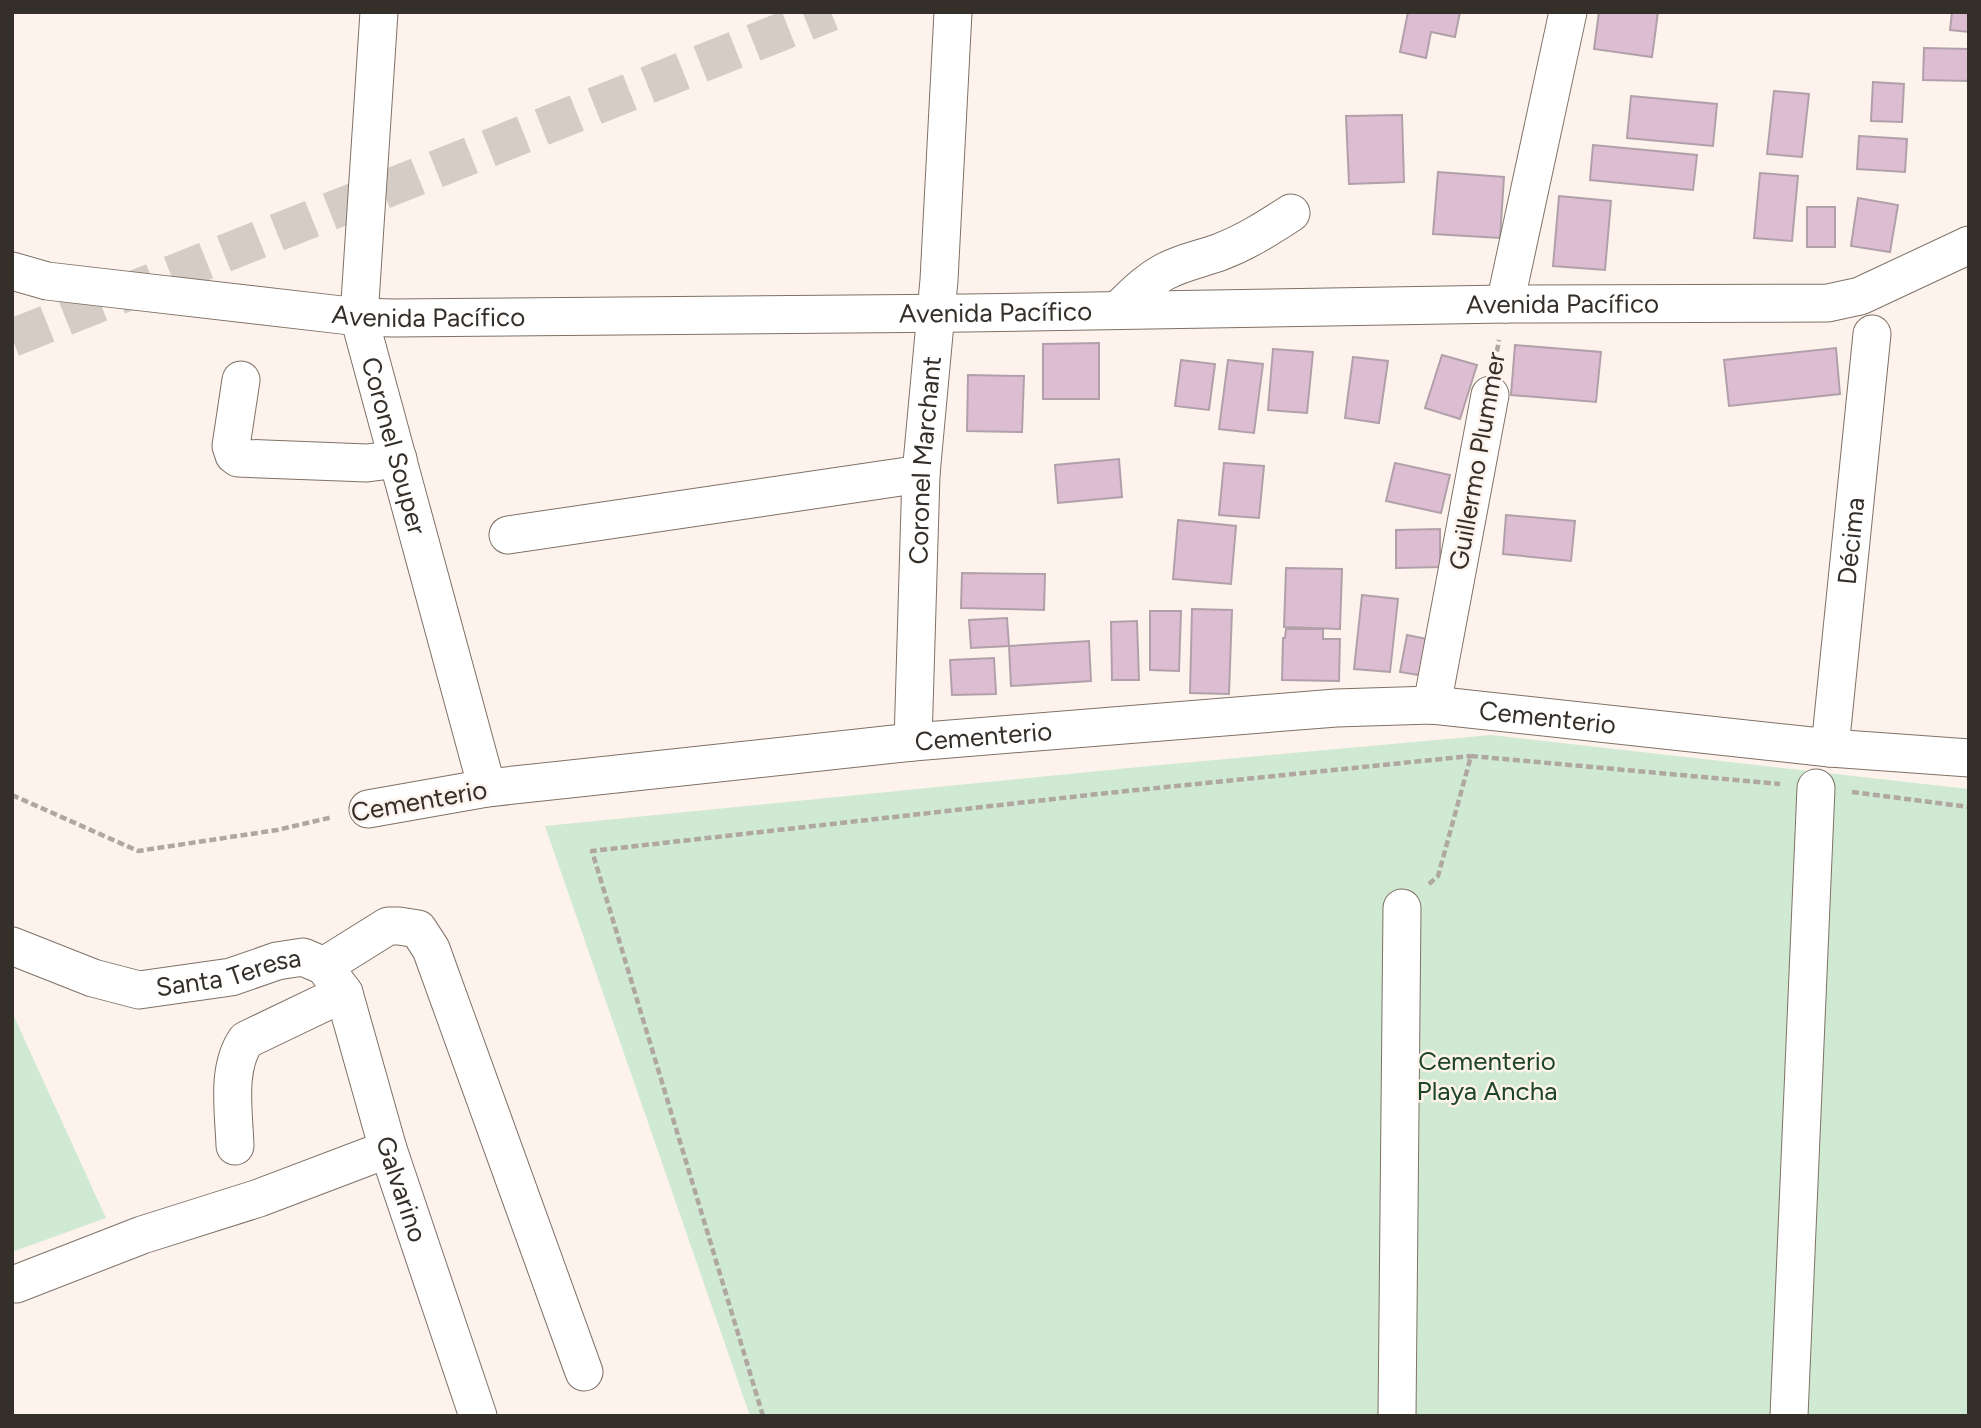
<svg xmlns="http://www.w3.org/2000/svg" width="1981" height="1428" viewBox="0 0 1981 1428" font-family="Figtree,sans-serif">
  <style>
    .green { fill: #cfe9d2 }
    .building { fill: #ddbdd1; stroke: #b1a0aa; stroke-width: 2 }
    .lines { fill: none; stroke-linecap: round; stroke-linejoin: round }
    .highway-tunnel { stroke: #d5ccc5; stroke-width: 38; stroke-dasharray: 38 19; stroke-linecap: butt }
    .minor-casing { stroke: #7f7165; stroke-width: 39 }
    .path { stroke: #b0a7a1; stroke-width: 4.5; stroke-dasharray: 7 3.5; stroke-linecap: butt }
    .minor { stroke: #fff; stroke-width: 37 }
    .labels { text-anchor: middle; stroke-width: 5; stroke-linejoin: round; paint-order: stroke }
    .street-label { font-size: 26px; fill: #352f2a; stroke: #fdf3ec }
    .park-label { font-size: 26px; fill: #1b4524; stroke: #fdf3ec }
  </style>
  <rect width="100%" height="100%" fill="#fdf3ec"/>
  <path class="green" d="M1491 735 1969 789V1416H750L545 826 1149 766Z
    M12 1012 106 1218 12 1252Z"/>
  <path class="building" d="M1408 12H1460L1455 37 1431 32 1426 58 1400 52Z
    M1599 12H1658L1652 57 1594 49Z
    M1952 12H1969V32L1950 30Z
    M1924 48 1969 49V81L1923 80Z
    M1873 82 1904 84 1902 122 1871 121Z
    M1774 91 1809 94 1802 157 1767 154Z
    M1631 96 1717 104 1713 146 1627 138Z
    M1402 115 1404 182 1349 184 1346 116Z
    M1859 136 1907 139 1905 172 1857 169Z
    M1593 145 1697 155 1693 190 1590 180Z
    M1438 172 1504 177 1500 238 1433 234Z
    M1760 173 1798 176 1792 241 1754 238Z
    M1559 196 1611 201 1605 270 1553 266Z
    M1858 198 1898 205 1890 252 1851 246Z
    M1807 207H1835V247H1807Z
    M1099 343V399H1043V344Z
    M1515 345 1601 352 1596 402 1511 395Z
    M1836 348 1840 394 1729 406 1724 360Z
    M1273 349 1313 352 1307 413 1268 410Z
    M1442 355 1477 365 1460 419 1425 408Z
    M1353 357 1388 361 1379 423 1345 418Z
    M1181 360 1215 364 1209 410 1175 406Z
    M1228 360 1263 364 1254 433 1219 429Z
    M968 375 1024 376 1022 432 967 431Z
    M1119 459 1122 497 1058 503 1055 465Z
    M1224 463 1264 466 1259 518 1219 515Z
    M1395 463 1450 475 1441 513 1386 501Z
    M1506 515 1575 521 1571 561 1503 554Z
    M1178 520 1236 526 1231 584 1173 579Z
    M1440 529V567L1396 568V530Z
    M1286 568 1342 569 1340 629 1284 627Z
    M962 573 1045 574 1044 610 961 608Z
    M1362 595 1398 599 1390 672 1354 669Z
    M1192 609 1232 610 1229 694 1190 693Z
    M1150 611H1181L1179 671 1150 670Z
    M1007 618 1009 646 971 648 969 620Z
    M1137 621 1139 680H1112L1111 622Z
    M1286 629H1323V639H1340L1339 681 1282 680 1283 638H1285Z
    M1407 635 1432 640 1425 676 1400 672Z
    M1089 641 1091 681 1011 686 1009 646Z
    M994 658 996 694 952 695 950 660Z"/>
  <g class="lines">
    <path class="highway-tunnel" d="M12 338 831 12"/>
    <defs>
      <g id="minor">
        <path id="s1" d="M379 12 359 317 487 788"/>
        <path id="s2" d="M12 271 47 281 359 317 393 318 967 313 1505 304 1828 303 1860 296 1969 245"/>
        <path d="M1505 304 1568 12"/>
        <path d="M1118 310C1133 296 1146 282 1164 272 1182 262 1201 259 1220 252 1246 242 1268 228 1291 213"/>
        <path d="M241 380 231 446 234 455 238 458 367 463 398 459"/>
        <path d="M508 535 921 474"/>
        <path d="M1432 705 1490 395"/>
        <path id="s3" d="M913 742 921 474 939 280 953 12"/>
        <path id="s4" d="M1830 748 1872 334"/>
        <path id="s5" d="M368 809 487 788 913 742 1336 708 1432 705 1830 748 1969 758"/>
        <path id="s6" d="M12 946 93 978 139 990 231 977 277 961 303 957 324 966"/>
        <path d="M324 966 388 926H399L418 929 431 949 584 1372"/>
        <path id="s7" d="M324 966 344 993 388 1149 478 1416"/>
        <path d="M235 1146C234 1112 226 1069 246 1040L344 993"/>
        <path d="M16 1284 142 1235 259 1198 388 1149"/>
        <path d="M1397 1416 1402 908"/>
        <path d="M1789 1416 1816 788"/>
      </g>
    </defs>
    <use href="#minor" class="minor-casing"/>
    <path class="path" d="M1495 362 1499 340
      M1852 792 1969 807
      M12 795 138 851 277 830 333 817
      M1429 884 1438 876 1471 756 1780 784
      M763 1416 592 851 1098 794 1471 756"/>
    <use href="#minor" class="minor"/>
  </g>
  <g class="labels">
    <g class="street-label">
      <text dy="9" stroke="none"><textPath href="#s2" startOffset="1554">Avenida Pacífico</textPath></text>
      <text dy="9" stroke="none"><textPath href="#s2" startOffset="987">Avenida Pacífico</textPath></text>
      <text dy="9" stroke="none"><textPath href="#s2" startOffset="420">Avenida Pacífico</textPath></text>
      <text dy="9" stroke="none"><textPath href="#s1" startOffset="439">Coronel Souper</textPath></text>
      <text dy="9" stroke="none"><textPath href="#s3" startOffset="282">Coronel Marchant</textPath></text>
      <text transform="translate(1477 461) rotate(-80)" y="9">Guillermo Plummer</text>
      <text dy="9" stroke="none"><textPath href="#s4" startOffset="208">Décima</textPath></text>
      <text dy="9" stroke="none"><textPath href="#s5" startOffset="1186">Cementerio</textPath></text>
      <text dy="9" stroke="none"><textPath href="#s5" startOffset="620">Cementerio</textPath></text>
      <text transform="translate(419 801) rotate(-10)" y="9">Cementerio</text>
      <text dy="9" stroke="none"><textPath href="#s6" startOffset="226">Santa Teresa</textPath></text>
      <text dy="9" stroke="none"><textPath href="#s7" startOffset="238">Galvarino</textPath></text>
    </g>
    <g class="park-label">
      <text x="1487" y="1070">Cementerio<tspan x="1487" dy="30">Playa Ancha</tspan></text>
    </g>
  </g>
  <rect width="1981" height="1428" fill="none" stroke="#352f2a" stroke-width="28"/>
</svg>
